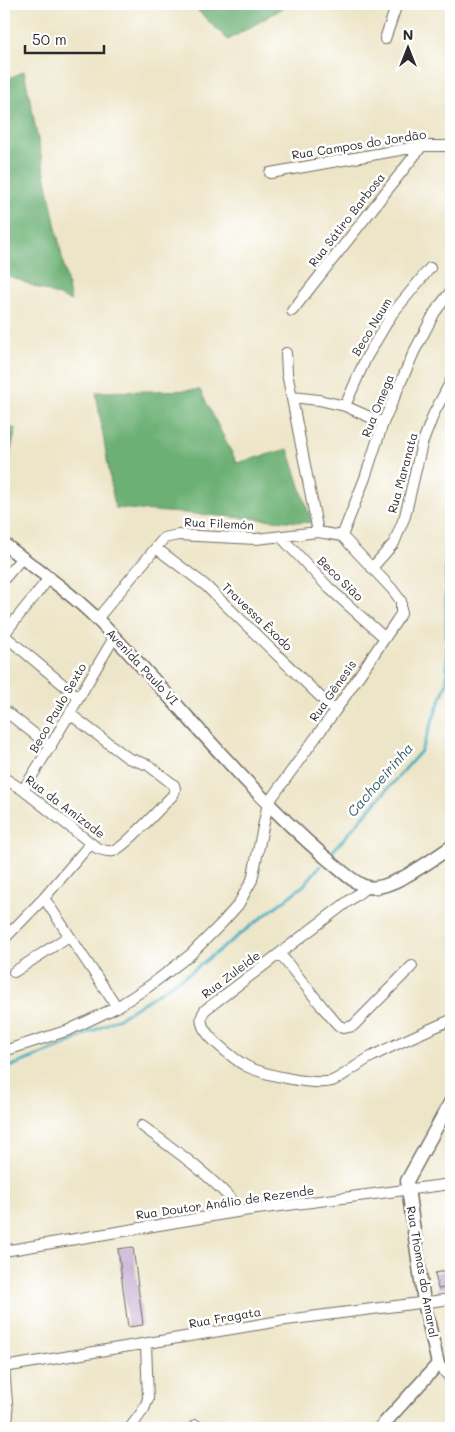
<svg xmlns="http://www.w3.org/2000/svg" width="455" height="1432" viewBox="0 0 455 1432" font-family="Mali,sans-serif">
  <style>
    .forest { fill: #6cb075; stroke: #4c6e50 }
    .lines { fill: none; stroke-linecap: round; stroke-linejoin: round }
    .stream { stroke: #41adc0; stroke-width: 3 }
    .building { fill: #b799c6 }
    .minor-casing { stroke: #6f6c62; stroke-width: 12 }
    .tertiary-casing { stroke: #6f6c62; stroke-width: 15 }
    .minor { stroke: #fff; stroke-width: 10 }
    .tertiary { stroke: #fff; stroke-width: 12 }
    .labels { text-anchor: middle; stroke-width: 5; stroke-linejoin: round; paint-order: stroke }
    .street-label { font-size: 12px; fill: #2b2b2b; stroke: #fff }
    .water-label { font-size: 14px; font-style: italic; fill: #345f67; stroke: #fff }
  </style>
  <rect width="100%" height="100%" fill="#fff"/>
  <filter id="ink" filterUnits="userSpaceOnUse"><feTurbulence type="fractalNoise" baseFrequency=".02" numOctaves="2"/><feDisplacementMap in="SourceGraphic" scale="10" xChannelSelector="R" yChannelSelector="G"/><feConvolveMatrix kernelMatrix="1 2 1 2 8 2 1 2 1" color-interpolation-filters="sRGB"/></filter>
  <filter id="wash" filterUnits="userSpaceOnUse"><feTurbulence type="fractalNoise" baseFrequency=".0096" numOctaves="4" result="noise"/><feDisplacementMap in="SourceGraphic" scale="20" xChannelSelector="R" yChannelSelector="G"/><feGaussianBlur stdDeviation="1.12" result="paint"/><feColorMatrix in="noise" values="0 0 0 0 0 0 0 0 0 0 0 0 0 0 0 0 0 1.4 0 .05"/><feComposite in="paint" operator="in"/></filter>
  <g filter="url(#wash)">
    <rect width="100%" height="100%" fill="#ede5c7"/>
    <path class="forest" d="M191 4H290L228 40Z
      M24 71 71 301 4 274V81Z
      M200 390 237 463 288 449 312 523 115 508 96 392Z
      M4 426 16 429 4 479Z"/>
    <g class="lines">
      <path class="stream" d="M332 852 421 751 447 682 445 533 451 508
        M4 1069 63 1046 123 1016 191 972 304 885 320 866"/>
    </g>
    <g id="blocks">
      <path class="building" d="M133 1247 143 1325 128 1327 118 1249Z
        M451 1270V1287L438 1289 435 1273Z"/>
    </g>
  </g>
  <g filter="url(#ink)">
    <use href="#blocks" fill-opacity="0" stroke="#6f6c62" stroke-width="1"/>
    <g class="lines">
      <defs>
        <path id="minor" d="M385 39 397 4
          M270 173 422 146H451
          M292 311 422 146
          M286 353 287 373 318 532
          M292 397 319 400 345 406 383 423
          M345 406 366 358 392 314 430 268
          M342 536 365 478 383 423 414 352 435 312 451 291
          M281 537 329 588 385 638
          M156 548 205 585 335 711
          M372 568 394 543 405 516 422 444 434 413 451 381
          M4 579 22 558
          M4 634 50 577
          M4 635 78 697
          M4 710 51 747
          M4 778 23 790 97 848C102 850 107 852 113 851 122 850 164 804 173 795L175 789 174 785 148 765 128 758 70 714
          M23 790C55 741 83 689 114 638
          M367 887 205 1010C196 1022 206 1033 215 1042 224 1050 235 1060 246 1066 262 1074 314 1086 332 1081 343 1077 359 1063 371 1057 397 1043 424 1032 451 1020
          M44 898 117 1007
          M4 939 44 898 91 843
          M280 954 325 1010 338 1025 343 1028 353 1026 412 966
          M14 972 69 936
          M4 1051 69 1030 117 1007 148 987 190 955 222 923 238 905 252 880 268 803 335 711 393 626 401 614V601L392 589 342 536 318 532 256 539 178 535 164 538 97 619
          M142 1126C178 1152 213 1177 242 1211
          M4 1251 242 1211 451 1184
          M438 1364 451 1379
          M4 1367 286 1320 451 1299
          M196 1425 200 1428
          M4 1426 8 1415 4 1367
          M130 1428 144 1409 148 1399 146 1344"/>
        <path id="tertiary" d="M4 544C36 569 69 591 98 620 174 698 242 785 325 857 335 865 355 885 368 887 389 892 433 859 451 847
          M380 1428 438 1364 424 1302 407 1181 451 1101"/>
      </defs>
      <use href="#minor" class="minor-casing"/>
      <use href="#tertiary" class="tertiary-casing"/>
      <use href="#minor" class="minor"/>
      <use href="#tertiary" class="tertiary"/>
    </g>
  </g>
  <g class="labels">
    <g class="street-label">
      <text transform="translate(359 145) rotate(-9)" y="4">Rua Campos do Jordão</text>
      <text transform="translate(347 220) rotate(-52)" y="4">Rua Sátiro Barbosa</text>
      <text transform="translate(372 327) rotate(-59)" y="4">Beco Naum</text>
      <text transform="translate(378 406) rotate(-68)" y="4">Rua Omega</text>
      <text transform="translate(403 473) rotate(-75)" y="4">Rua Maranata</text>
      <text transform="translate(219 524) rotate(3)" y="4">Rua Filemón</text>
      <text transform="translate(340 579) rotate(44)" y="4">Beco Sião</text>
      <text transform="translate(257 617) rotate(44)" y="4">Travessa Êxodo</text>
      <text transform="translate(142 667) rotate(47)" y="4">Avenida Paulo VI</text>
      <text transform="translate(333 691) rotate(-55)" y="4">Rua Gênesis</text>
      <text transform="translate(58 708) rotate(-60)" y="4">Beco Paulo Sexto</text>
      <text transform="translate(65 807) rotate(37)" y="4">Rua da Amizade</text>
      <text transform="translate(231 975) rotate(-37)" y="4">Rua Zuleide</text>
      <text transform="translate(225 1203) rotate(-8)" y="4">Rua Doutor Análio de Rezende</text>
      <text transform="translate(422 1272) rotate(80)" y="4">Rua Thomas do Amaral</text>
      <text transform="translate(225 1318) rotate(-10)" y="4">Rua Fragata</text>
    </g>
    <g class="water-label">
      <text transform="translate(380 780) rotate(-49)" y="5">Cachoeirinha</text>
    </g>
  </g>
  <rect width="455" height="1432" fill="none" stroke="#fff" stroke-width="20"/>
  <g transform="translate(408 48)" stroke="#ffffff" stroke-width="4" paint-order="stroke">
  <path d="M0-4L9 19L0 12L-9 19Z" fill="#2b2b2b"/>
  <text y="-8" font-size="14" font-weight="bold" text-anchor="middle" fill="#2b2b2b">N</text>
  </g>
  <path d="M25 45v8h79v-8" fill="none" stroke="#2b2b2b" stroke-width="2.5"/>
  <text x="32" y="45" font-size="15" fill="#2b2b2b" stroke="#ffffff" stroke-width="4" paint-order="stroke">50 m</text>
</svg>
